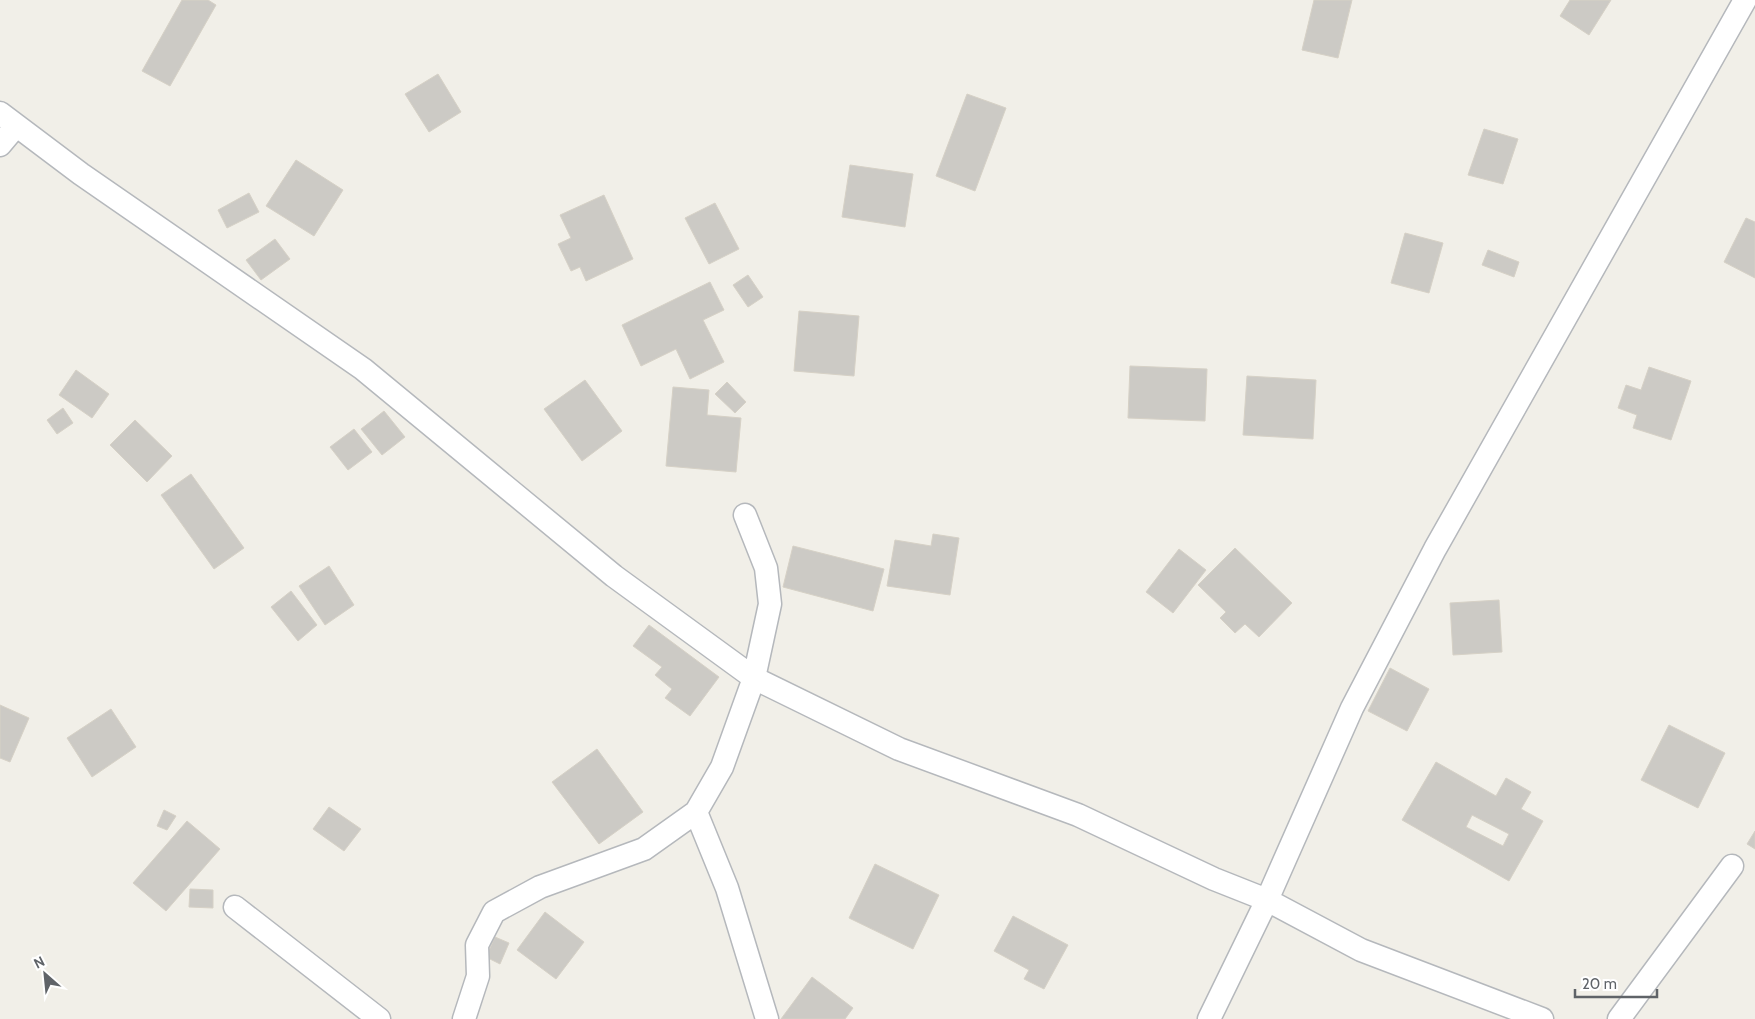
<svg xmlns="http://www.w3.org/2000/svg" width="1755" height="1019" viewBox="0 0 1755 1019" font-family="Cabin,sans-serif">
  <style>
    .building { fill: #cccac5; stroke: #d6d1c6; fill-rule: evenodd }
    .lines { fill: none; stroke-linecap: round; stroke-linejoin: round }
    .street-casing { stroke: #b5b8bc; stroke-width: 25 }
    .street { stroke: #fff; stroke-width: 22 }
  </style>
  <rect width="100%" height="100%" fill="#f1efe8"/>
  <path class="building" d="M182 0H208L216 5 170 86 142 71Z
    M1314 0H1352L1338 58 1302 50Z
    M1570 0H1611L1589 35 1560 16Z
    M438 74 461 112 429 132 405 94Z
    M967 94 1006 108 975 191 936 176Z
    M1484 129 1518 139 1503 184 1468 175Z
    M296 160 343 190 314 236 266 206Z
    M850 165 913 174 905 227 842 217Z
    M249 193 259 212 227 228 218 210Z
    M604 195 633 259 586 281 580 267 571 271 558 244 571 238 560 215Z
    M715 203 739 249 709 264 685 218Z
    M1746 218 1755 222V278L1724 262Z
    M1405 233 1443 243 1429 293 1391 283Z
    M275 239 290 259 261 280 246 260Z
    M1488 250 1519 262 1514 277 1482 265Z
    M748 275 763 297 748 307 733 285Z
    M710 282 724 310 703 320 724 362 690 379 676 349 641 366 622 325Z
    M799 311 859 316 854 376 794 371Z
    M1130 366 1207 369 1205 421 1128 418Z
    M1649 367 1691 381 1671 440 1633 428 1637 415 1618 408 1626 385 1641 390Z
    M76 370 109 394 92 418 59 395Z
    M1247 376 1316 380 1313 439 1243 435Z
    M585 380 622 431 582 461 544 409Z
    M727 382 746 402 735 413 715 394Z
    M673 387 709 390 707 415 741 418 736 472 666 466Z
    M63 408 73 423 57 434 47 420Z
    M384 411 405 437 382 455 361 429Z
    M135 420 172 456 147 482 110 445Z
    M354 429 372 452 348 470 330 447Z
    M191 474 244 548 214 569 161 495Z
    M933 534 959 538 950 595 887 586 895 540 931 546Z
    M793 546 884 569 873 611 783 587Z
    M1235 548 1292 603 1259 637 1245 624 1235 633 1220 618 1226 612 1198 585Z
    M1179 549 1206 570 1173 613 1146 592Z
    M329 566 354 605 325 625 299 586Z
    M291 591 317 625 298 641 271 607Z
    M1499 600 1502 652 1453 655 1450 603Z
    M649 625 719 677 690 716 665 698 672 689 655 675 662 667 633 646Z
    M1390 668 1429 689 1407 731 1368 711Z
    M0 705 29 718 10 762 0 758Z
    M111 709 136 747 92 777 67 738Z
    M1669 725 1725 753 1698 808 1641 780Z
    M597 749 643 812 599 844 552 782Z
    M1436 762 1496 796 1506 778 1531 792 1521 809 1543 821 1509 881 1402 820ZM1472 815 1509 834 1503 846 1466 827Z
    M329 807 361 829 344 851 313 829Z
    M164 810 176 816 167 830 157 826Z
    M187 821 220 849 166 911 133 883Z
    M1755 831V849L1747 844Z
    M875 864 939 895 913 949 849 918Z
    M190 889 213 890V908L189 907Z
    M545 912 584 942 556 979 517 950Z
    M1013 916 1068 945 1044 989 1024 979 1029 970 994 951Z
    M495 937 509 943 500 964 486 957Z
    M812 977 853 1008 845 1019H781Z"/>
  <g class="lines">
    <defs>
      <path id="street" d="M0 113 81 174 363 369 614 576 754 678 899 749 1078 815 1214 879 1267 900 1361 950 1542 1019
        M0 145 16 126
        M696 812 727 888 767 1019
        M235 907 379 1019
        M464 1019 478 976 477 945 494 912 540 887 644 849 696 812 722 767 754 678 770 604 766 568 745 515
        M1209 1019 1267 900 1352 708 1435 549 1745 0
        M1619 1019 1732 866"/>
    </defs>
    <use href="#street" class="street-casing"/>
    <use href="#street" class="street"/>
  </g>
  <g transform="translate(45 974) rotate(333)" stroke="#ffffff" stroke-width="4" paint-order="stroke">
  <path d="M0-4L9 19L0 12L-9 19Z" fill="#5f6368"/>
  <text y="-8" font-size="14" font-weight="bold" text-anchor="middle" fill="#5f6368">N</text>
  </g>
  <path d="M1575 989v8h82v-8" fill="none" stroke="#5f6368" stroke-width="2.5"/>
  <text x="1582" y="989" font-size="15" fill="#5f6368" stroke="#ffffff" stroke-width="4" paint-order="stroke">20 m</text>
</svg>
